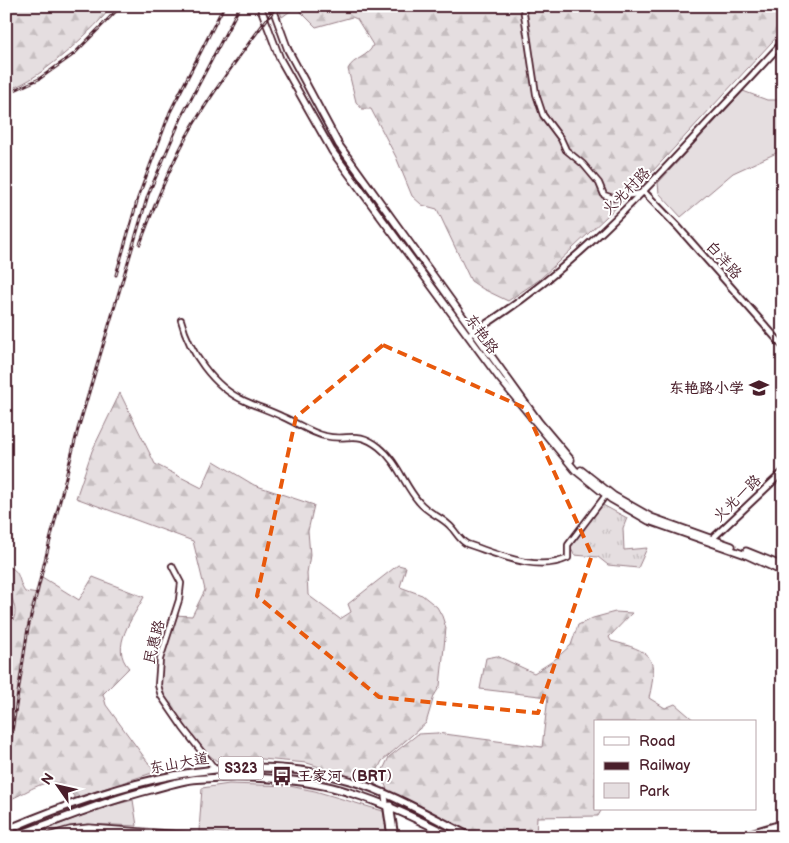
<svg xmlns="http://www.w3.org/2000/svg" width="789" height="843" viewBox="0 0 789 843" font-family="'Balsamiq Sans','LXGW WenKai TC',sans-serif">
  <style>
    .grass { fill: url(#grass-tufts); stroke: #987e86 }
    .forest { fill: url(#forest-firs); stroke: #987e86 }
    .park { fill: #e5dee0; stroke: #987e86 }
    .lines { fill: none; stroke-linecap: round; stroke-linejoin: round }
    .minor-casing { stroke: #4a1f2b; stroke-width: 8 }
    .tertiary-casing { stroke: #4a1f2b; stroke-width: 9 }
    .secondary-casing { stroke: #4a1f2b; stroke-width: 9 }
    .primary-casing { stroke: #4a1f2b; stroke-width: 10 }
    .minor { stroke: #fff; stroke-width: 4.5 }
    .tertiary { stroke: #fff; stroke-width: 5 }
    .secondary { stroke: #fff; stroke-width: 5.5 }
    .primary { stroke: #fff; stroke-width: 6 }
    .rail-casing { stroke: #4a1f2b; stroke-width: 3 }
    .rail { stroke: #fff; stroke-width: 1; stroke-dasharray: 4; stroke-linecap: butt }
    .marked { fill: none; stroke: #e8590c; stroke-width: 4; stroke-dasharray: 10 6; stroke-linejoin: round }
    .labels { text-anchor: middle; stroke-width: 4; stroke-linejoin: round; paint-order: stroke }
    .shield { fill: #fff; stroke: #80626b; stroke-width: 1 }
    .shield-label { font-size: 14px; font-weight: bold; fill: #4a1f2b }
    .street-label { font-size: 15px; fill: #4a1f2b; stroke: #fff }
    .poi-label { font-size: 15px; font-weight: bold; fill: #4a1f2b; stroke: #fff; text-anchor: end }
  </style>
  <defs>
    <pattern id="grass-tufts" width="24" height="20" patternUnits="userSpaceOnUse" patternTransform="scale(1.25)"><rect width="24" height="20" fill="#e5dee0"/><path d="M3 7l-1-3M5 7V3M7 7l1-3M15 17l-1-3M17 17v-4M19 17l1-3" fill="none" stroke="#c6bec0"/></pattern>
    <pattern id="forest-firs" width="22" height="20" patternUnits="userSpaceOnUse" patternTransform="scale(1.25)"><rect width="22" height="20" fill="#e5dee0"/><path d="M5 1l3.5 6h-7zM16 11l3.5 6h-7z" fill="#c6bec0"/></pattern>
  </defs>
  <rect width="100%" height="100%" fill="#fff"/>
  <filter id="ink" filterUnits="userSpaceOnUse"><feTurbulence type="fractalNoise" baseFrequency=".02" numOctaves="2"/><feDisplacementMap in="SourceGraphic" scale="10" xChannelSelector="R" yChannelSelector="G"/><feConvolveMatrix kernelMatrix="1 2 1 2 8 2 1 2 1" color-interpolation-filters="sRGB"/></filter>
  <g filter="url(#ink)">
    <path class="grass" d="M601 504 627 518 623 528 624 550 647 548 638 568 608 565 598 557 574 555 570 545Z"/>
    <path class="forest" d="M6 6H106L108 11C93 30 30 89 6 89Z
      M278 6H783V30L640 185 539 280 508 301 483 289 471 281 437 209 422 205 412 196 396 157 371 109H362L356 102 348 69C353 58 369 57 373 45L357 19 352 17 316 27 296 7 282 17Z
      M120 393 155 464 202 488 214 461 254 485 314 505 308 531 310 555 307 573 308 595 340 619 351 612 348 604 398 565 406 567 400 587 422 595 437 607 442 616 446 628 440 686 434 696 426 723 382 761 378 769 380 781 374 784 307 763 251 758 217 761 198 747 161 696 158 685 160 659 174 615 192 616 205 590 193 541 76 498 92 451Z
      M6 566C22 570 17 581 25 592L38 594 42 577 79 600 93 577 144 597C133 618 109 647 129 668L103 694 106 705 155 772 75 798C54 766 32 792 6 801V629C24 613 10 599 6 582 5 577 6 571 6 566Z
      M615 612 632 613 609 637 611 641C651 651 659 656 649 698L665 708 675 704 696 722H595V809H602L598 816 537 817 536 837H475L390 797 381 774 389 757 418 734 437 733 542 747 548 697 480 689 486 658 497 656 534 673 553 661 571 645 578 625 593 618Z"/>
    <path class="park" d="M743 91 767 100H783V150L733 173 681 217 659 193 658 183Z
      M229 784 289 786 315 791 383 811 388 837H265L199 831 202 788Z
      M133 800 137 826C113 825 89 823 65 828 52 831 40 837 26 837L102 808Z"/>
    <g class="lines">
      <defs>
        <path id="minor" d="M523 7 536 94 543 115 561 139 566 150 583 164 599 183 604 195 613 198 642 193
          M181 320C189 351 213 387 245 401 258 407 271 411 283 417 297 423 311 433 325 436 348 442 356 429 379 447 398 462 404 485 419 502 428 513 440 516 449 525 456 531 458 539 467 544 498 554 536 573 568 558V545L606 495
          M172 566 181 583 179 600 160 659 158 685 161 696 183 728 215 769"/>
        <path id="tertiary" d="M644 192 678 227 783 346
          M470 334C559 281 631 206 700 131 728 101 756 72 783 42
          M711 540 783 472
          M385 796 391 837
          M390 805 395 837"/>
        <path id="secondary" d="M260 6 280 59 332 151 500 379 575 470 611 499 649 521 746 555 783 572
          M272 6 288 50 339 145 539 422 571 460
          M581 470 614 496 651 517 732 546
          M746 551 783 566
          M46 837 70 830 89 828 208 837
          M62 837 89 832 152 837"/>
        <path id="primary" d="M6 830C114 784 234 746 351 781 392 793 433 818 471 837
          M13 837C59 820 105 801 153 789 167 785 183 780 197 779 243 775 305 778 348 792 385 803 419 820 453 837
          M738 837 783 824
          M770 837 783 833"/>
      </defs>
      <use href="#minor" class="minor-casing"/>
      <use href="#tertiary" class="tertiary-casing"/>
      <use href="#secondary" class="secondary-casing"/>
      <use href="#primary" class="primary-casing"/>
      <use href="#minor" class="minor"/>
      <use href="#tertiary" class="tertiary"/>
      <use href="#secondary" class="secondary"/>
      <use href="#primary" class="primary"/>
      <defs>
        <path id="rail" d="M6 94 39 79 74 54 121 6
          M140 244C155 204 171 163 193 125 218 84 247 45 277 6
          M116 275 138 198 170 112 224 6
          M9 837 10 745 28 628 78 429 148 195 182 116 240 6"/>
      </defs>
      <use href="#rail" class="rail-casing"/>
      <use href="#rail" class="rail"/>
    </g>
  </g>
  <path class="marked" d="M383 345 525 408 592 555 538 713 379 697 257 596 296 417Z"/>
  <defs>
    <symbol id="school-bare" viewBox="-9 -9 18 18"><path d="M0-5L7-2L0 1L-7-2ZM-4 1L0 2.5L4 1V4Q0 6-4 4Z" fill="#4a1f2b" stroke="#fff" stroke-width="2.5" paint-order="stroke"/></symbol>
    <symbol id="bus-bare" viewBox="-9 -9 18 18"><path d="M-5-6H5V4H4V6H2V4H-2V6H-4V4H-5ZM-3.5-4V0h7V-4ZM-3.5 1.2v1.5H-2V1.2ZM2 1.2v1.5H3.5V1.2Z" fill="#4a1f2b" stroke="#fff" stroke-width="2.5" paint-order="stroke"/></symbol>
  </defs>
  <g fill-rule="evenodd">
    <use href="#school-bare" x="745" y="374" width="28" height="28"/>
    <use href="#bus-bare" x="268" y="762" width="28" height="28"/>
  </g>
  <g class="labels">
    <rect class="shield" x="218.5" y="756.5" width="45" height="23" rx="4"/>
    <g class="shield-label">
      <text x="241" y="773">S323</text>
    </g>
    <g class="street-label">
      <text transform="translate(626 191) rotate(-45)" y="5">火光村路</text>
      <text transform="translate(724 260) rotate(48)" y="5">白洋路</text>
      <text transform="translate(482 334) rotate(54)" y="5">东艳路</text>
      <text transform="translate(737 498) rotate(-44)" y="5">火光一路</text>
      <text transform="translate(154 642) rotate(-76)" y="5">民惠路</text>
      <text transform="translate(179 763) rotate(-10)" y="5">东山大道</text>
    </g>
    <g class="poi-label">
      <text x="744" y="393">东艳路小学</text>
      <text x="297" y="781" text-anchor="start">王家河（BRT）</text>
    </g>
  </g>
  <rect width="789" height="843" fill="none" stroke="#fff" stroke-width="25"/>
  <rect x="12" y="12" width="764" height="818" fill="none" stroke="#4a1f2b" stroke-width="2" filter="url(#ink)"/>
  <rect x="594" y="720" width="162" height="90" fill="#ffffff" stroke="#b7a5aa"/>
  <rect x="604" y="737" width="25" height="8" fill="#ffffff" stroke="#b7a5aa"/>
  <text x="639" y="746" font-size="15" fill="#4a1f2b">Road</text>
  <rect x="604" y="762" width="25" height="8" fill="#4a1f2b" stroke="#b7a5aa"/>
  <text x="639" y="770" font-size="15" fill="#4a1f2b">Railway</text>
  <rect x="604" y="783" width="25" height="15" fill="#e5dee0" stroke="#b7a5aa"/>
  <text x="639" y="796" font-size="15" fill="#4a1f2b">Park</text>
  <g transform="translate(58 786) rotate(304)" stroke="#ffffff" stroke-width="4" paint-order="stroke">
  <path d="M0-4L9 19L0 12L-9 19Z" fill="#4a1f2b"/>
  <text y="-8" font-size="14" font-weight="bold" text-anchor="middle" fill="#4a1f2b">N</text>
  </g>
</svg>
